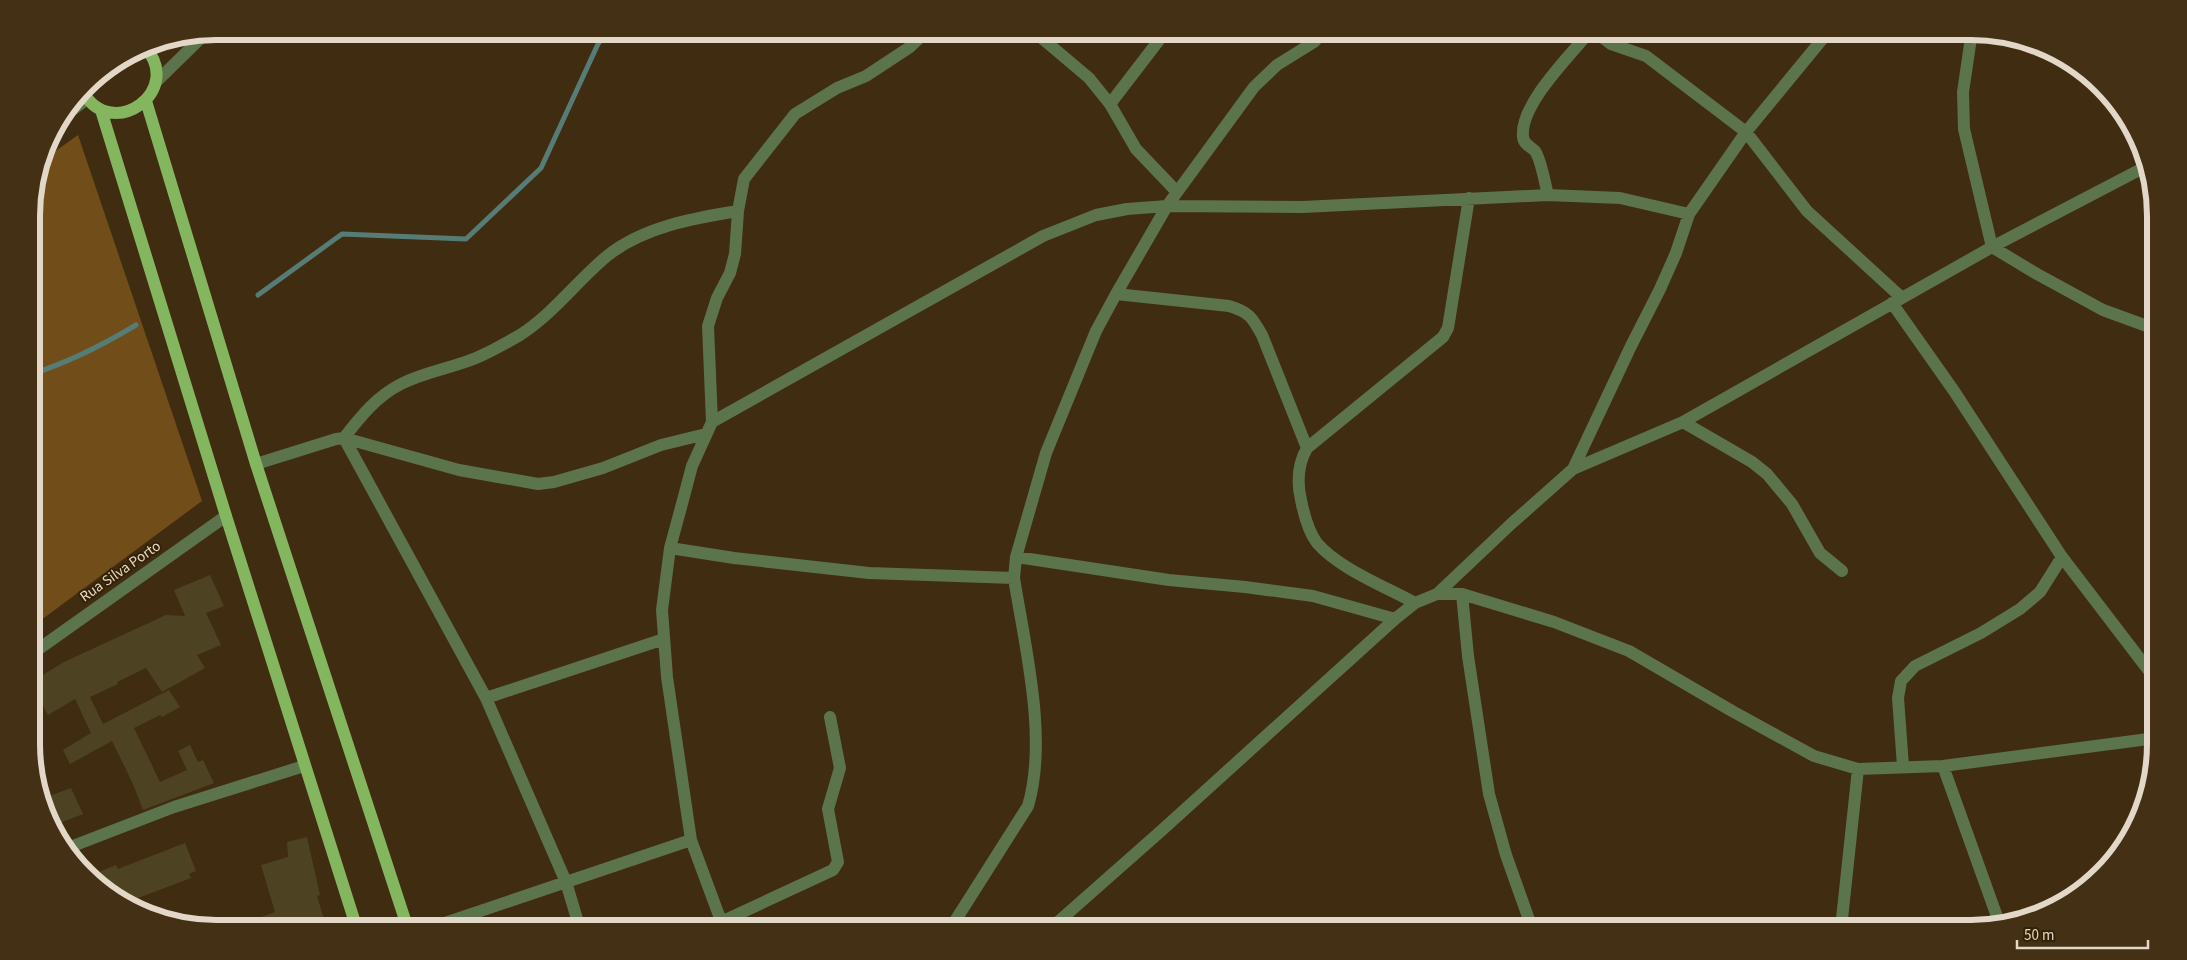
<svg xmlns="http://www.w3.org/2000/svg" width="2187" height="960" viewBox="0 0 2187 960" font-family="'Source Sans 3',sans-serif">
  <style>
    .green { fill: #714e19 }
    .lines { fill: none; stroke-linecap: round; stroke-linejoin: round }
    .stream { stroke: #567c76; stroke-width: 5 }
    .building { fill: #4d4322 }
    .minor { stroke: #5b744b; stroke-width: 12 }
    .major { stroke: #84b65f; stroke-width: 12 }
    .labels { text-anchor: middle; stroke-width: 4; stroke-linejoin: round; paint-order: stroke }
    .street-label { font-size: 15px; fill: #e3d7c7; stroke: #352205 }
    .rim { fill: none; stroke: #e3d7c7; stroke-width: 6 }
  </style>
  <rect width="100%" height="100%" fill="#402c10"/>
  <path class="green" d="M78 135 202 501 33 626 32 204 43 160Z"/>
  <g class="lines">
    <path class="stream" d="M258 295 342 234 466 239 541 168 598 44 608 31
      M32 374C69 362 103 345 136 325"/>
  </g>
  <path class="building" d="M210 575 224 606 206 613 221 645 197 655 205 668 162 692 146 668 117 682 118 684 90 697 103 724 169 690 180 707 162 717 160 715 134 728 160 782 187 770 178 751 190 745 198 762 203 760 214 783 143 810 133 784 112 741 70 764 63 750 91 733 75 699 48 715 33 688V681L64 662 166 615 185 616 174 590Z
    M71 788 83 814 52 826 45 815 41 799Z
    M307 837 320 895 317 896 327 929H234V927L275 912 261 865 288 857 287 842Z
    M185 843 196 871 189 874 191 878 125 903 104 891 89 876 116 865 118 869Z"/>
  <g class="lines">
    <path class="minor" d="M1039 31 1044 40 1089 78 1110 104 1136 149 1177 192
      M1594 31 1611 44 1646 56 1746 132 1807 211 1902 298
      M1972 31 1963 92 1964 129 1992 247 2037 274 2103 310 2155 329
      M145 48 172 40
      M156 82 206 33
      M1110 104 1166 31
      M63 117 87 99
      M1548 195C1545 184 1541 159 1535 151 1530 146 1523 144 1523 136 1520 104 1571 55 1590 31
      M1116 294 1229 306C1249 312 1252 317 1262 335L1307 448
      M1892 303 1954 391 2062 557 2156 680
      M712 422 708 326 717 298 730 273 735 254 738 211 744 179 795 114 837 88 866 76 910 47 927 31
      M1683 422 1752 462 1767 474 1792 504 1820 553 1842 571
      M706 434 661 445 603 468 554 482 538 484 459 470 344 438C360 417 377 396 401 384 424 372 452 368 476 358 491 352 506 343 520 335 553 314 577 281 607 256 643 227 694 218 738 211
      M256 464 336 439 344 438 486 698 566 882 580 929
      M1573 469 1631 346 1660 289 1676 253 1689 214 1746 132 1829 31
      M670 548 734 558 869 573 1014 578
      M1016 557 1169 580 1245 587 1313 596 1395 619
      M1437 594 1511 524 1573 469 1683 422 1992 247 2147 166
      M1462 594 1468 656 1489 794 1506 855 1532 928
      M1415 603C1386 587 1338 568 1317 543 1308 531 1304 515 1301 500 1297 483 1298 464 1307 448L1443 337 1448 328 1469 198
      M33 653 226 516
      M486 698 664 639
      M1903 766 1898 698 1901 681 1915 666 1981 633 2020 609 2040 592 2062 557
      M1943 766 2000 925
      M691 840 667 677 662 610 670 548 683 500 692 466 712 422 1043 236 1096 215 1127 209 1167 206 1303 207 1548 195 1620 198 1689 214
      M65 849 174 807 304 766
      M721 922 833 870 838 862 828 809 840 768 830 717
      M1841 928 1858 769
      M427 929 691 840 724 929
      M950 929 1028 806C1048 739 1025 647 1014 578L1016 557 1046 453 1096 331 1116 294 1167 206 1254 87 1277 65 1314 42 1324 31
      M1050 929 1161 831 1395 619 1415 603 1437 594H1462L1554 622 1629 651 1732 711 1814 756 1858 769 1943 766 2156 738"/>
    <path class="major" d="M83 92C112 143 186 90 144 46
      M146 101 256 464 408 929
      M101 110 226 516 357 929"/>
  </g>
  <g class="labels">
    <g class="street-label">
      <text transform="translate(120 571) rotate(-35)" y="5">Rua Silva Porto</text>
    </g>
  </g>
  <path d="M0 0H2187V960H0ZM216 40H1971A176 176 0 0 1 2147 216V744A176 176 0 0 1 1971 920H216A176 176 0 0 1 40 744V216A176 176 0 0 1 216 40Z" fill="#433015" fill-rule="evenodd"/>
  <path class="rim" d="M216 40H1971A176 176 0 0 1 2147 216V744A176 176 0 0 1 1971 920H216A176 176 0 0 1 40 744V216A176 176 0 0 1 216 40Z"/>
  <path d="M2017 940v8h131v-8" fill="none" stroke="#e3d7c7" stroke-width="2.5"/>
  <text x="2024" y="940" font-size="15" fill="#e3d7c7" stroke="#352205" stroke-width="4" paint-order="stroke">50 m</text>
</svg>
